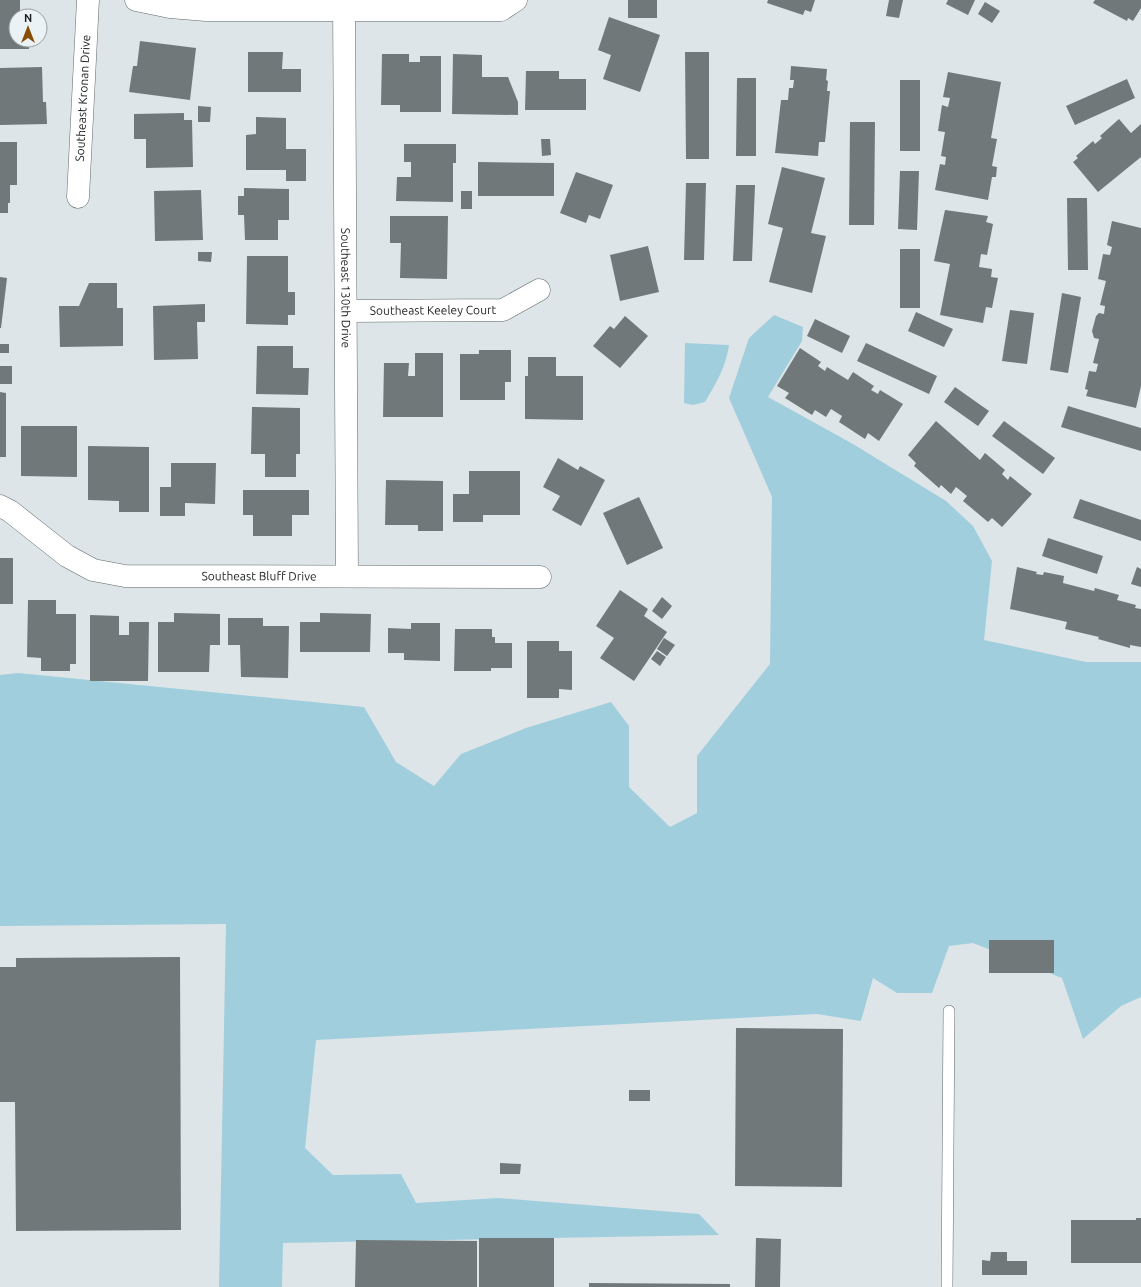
<svg xmlns="http://www.w3.org/2000/svg" width="1141" height="1287" viewBox="0 0 1141 1287" font-family="Ubuntu,sans-serif">
  <style>
    .green { fill: #a0cedd }
    .building { fill: #70787a }
    .lines { fill: none; stroke-linecap: round; stroke-linejoin: round }
    .service-casing { stroke: #61686b; stroke-width: 12 }
    .minor-casing { stroke: #61686b; stroke-width: 23 }
    .service { stroke: #fff; stroke-width: 11 }
    .minor { stroke: #fff; stroke-width: 22 }
    .labels { text-anchor: middle; stroke-width: 3; stroke-linejoin: round; paint-order: stroke }
    .street-label { font-size: 12px; fill: #1c1f20; stroke: #eaf2f5 }
  </style>
  <rect width="100%" height="100%" fill="#dde5e8"/>
  <path class="green" d="M774 315 803 327 802 341 768 397 853 444 946 501 973 526 992 561 984 640 1086 662H1141V997L1121 1006 1083 1039 1062 978 973 943 949 946 932 993H897L873 978 861 1021 817 1014 316 1040 305 1148 333 1175 401 1174 416 1203 498 1198 699 1214 719 1235 283 1243 282 1287H219L226 924 0 926V675L18 673 364 707 396 762 434 786 461 754 526 728 611 702 629 726V787L670 827 697 813V756L770 664 772 497 729 398 749 338Z
    M685 343 729 345C726 367 716 383 705 402L693 405 684 403Z"/>
  <path class="building" d="M0 0H20V16H16V40H29V49H0Z
    M628 0H657V18H628Z
    M768 0H815L811 12 805 10 803 15 767 3Z
    M889 0H903L899 18 886 16Z
    M948 0H975L968 15 946 4Z
    M1095 0H1141V8L1133 21 1128 18 1127 21 1093 3Z
    M985 2 1000 11 992 23 978 14Z
    M609 17 660 35 640 92 603 79 611 55 598 50Z
    M140 41 196 48 190 100 129 92 133 66H137Z
    M248 52H283L282 69H301V92H248Z
    M685 52H709V159H686Z
    M382 54H409V62H420V56H441V112H400V105H381Z
    M453 54 482 55V77H508L518 102V115L452 114Z
    M791 66 827 69 826 80 828 81 827 91H830L825 142H819L818 156 775 153 781 100H788L789 88H793L794 80H790Z
    M42 67 43 102H46L47 124 0 125V68Z
    M526 71H559V79H586V110H525Z
    M948 72 1001 82 991 138 997 139 992 166 997 167 996 177H992L988 200 935 190 940 164 945 165 946 157 941 156 945 132 938 131 942 105 948 107 950 98 943 97Z
    M737 78H756V156H736Z
    M1127 79 1135 98 1075 125 1066 106Z
    M900 80H920V151H900Z
    M198 106 211 107 210 122H198Z
    M184 113V120H192L193 167 146 168V139H134V114Z
    M256 117 286 118V149H306V181H286V170H246V135L256 134Z
    M1119 119 1131 133 1141 124V157L1098 192 1073 162 1078 158 1076 156 1093 141 1095 144 1102 138 1100 136Z
    M850 122H875L874 225H849Z
    M541 139H550L551 155 542 156Z
    M0 142H17V185H10V203H8V213H0Z
    M404 144H456V163H453V202L396 201 397 177H411V162H404Z
    M478 162 554 163V196H478Z
    M782 167 825 178 811 233 826 236 812 293 769 282 783 228 768 224Z
    M900 171H919L917 230 898 229Z
    M576 172 613 185 600 219 589 215 586 223 560 213Z
    M686 183H706L704 260H684Z
    M736 185H755L752 261H733Z
    M244 188 289 189V220H278V240H245L244 215H238V196H244Z
    M201 190 203 240 155 241 154 191Z
    M461 191H472V209H461Z
    M1067 198H1087L1088 270H1068Z
    M945 210 988 216 986 222 993 224 987 255 981 254 979 267 992 269 991 277 998 278 992 308 986 307 983 323 940 315 950 264 934 261Z
    M390 216H448L447 279 400 278 401 243H390Z
    M1112 221 1141 228V386L1136 408 1086 396 1088 390 1085 389 1089 371 1096 372 1098 364 1093 363 1099 339 1094 338 1092 331 1096 316 1099 313 1104 314 1105 306 1100 305 1106 281 1098 279 1103 254 1110 255 1112 247 1107 245Z
    M648 246 659 292 620 301 610 255Z
    M900 249H920V308H900Z
    M198 252H212L211 262 198 261Z
    M247 256H288V292H295V315H288V325L246 324Z
    M0 277 7 278 1 328H0Z
    M89 283H117V308H123V346L60 347 59 306H79Z
    M1062 293 1081 297 1068 373 1050 370Z
    M205 304V322H197L198 359 154 360 153 306Z
    M1010 310 1034 313 1027 364 1002 361Z
    M916 312 953 329 944 347 908 331Z
    M625 316 648 336 620 368 593 346 610 326 614 329Z
    M815 319 850 336 842 353 807 336Z
    M866 343 937 376 929 394 857 361Z
    M0 344H9V353H0Z
    M257 346H293V368H309L308 395 256 394Z
    M800 348 821 362 818 366 825 371 827 367 848 380 853 372 874 386 871 390 878 394 880 390 903 404 879 441 868 433 865 439 839 422 842 416 831 409 826 417 815 410 812 415 785 398 789 393 777 386Z
    M479 350H511V382H505V400H460V354H479Z
    M415 353H443V417H383L384 363H409L408 376H415Z
    M528 357H556V376H583V420L525 419V376H528Z
    M0 366H12V384H0Z
    M955 387 989 411 978 426 944 402Z
    M0 392 6 393V457H0Z
    M1068 406 1141 428V451L1061 427Z
    M252 407 300 408V454H296V477H265V454H251Z
    M936 421 980 460 985 453 1005 470 1002 474 1008 480 1010 476 1032 494 1002 527 992 518 988 522 963 501 967 496 956 487 951 494 941 485 939 488 914 466 916 463 908 455Z
    M1004 421 1055 458 1043 474 992 436Z
    M21 426H77V477L21 476Z
    M88 446 149 447V512H119V501L88 500Z
    M558 458 578 470 580 466 605 480 581 526 552 510 560 496 543 487Z
    M171 463H216L215 504 185 503V516H160V487H171Z
    M469 471H520V515H483V522H453V494H469Z
    M386 480 443 481V531H418V525H385Z
    M243 490H309V515H292V536H253V515H243Z
    M639 497 663 548 627 565 603 513Z
    M1080 499 1141 520V541L1073 518Z
    M1048 538 1103 556 1097 574 1042 556Z
    M0 558H13V604H0Z
    M1017 567 1037 572 1036 574 1043 575 1044 572 1064 576 1063 583 1094 591 1095 588 1119 595 1117 600 1136 605 1135 608 1141 609V647L1130 645V648L1098 639 1099 637 1065 629 1067 622 1010 609Z
    M1137 567 1141 569V587L1131 584Z
    M620 590 648 609 644 616 667 632 634 681 600 658 614 638 596 626Z
    M662 597 672 606 662 619 652 611Z
    M28 600H56V614H76V664H70V671H41V658L27 657Z
    M174 613 220 614V645H210L209 672H158V622H174Z
    M320 613 371 614 370 652H300V622H320Z
    M90 615 119 616V635H129V622H149L148 681H90Z
    M228 618H263V626H289L288 678 241 677 240 645H228Z
    M411 623H440V661L404 660V653H388V628L411 629Z
    M455 629H492V637H495V643H512V668H491V671H454Z
    M664 638 675 645 667 656 657 649Z
    M527 641H559V651H572V690L559 689V698H527Z
    M657 651 666 657 660 666 651 659Z
    M989 940H1054V973H989Z
    M180 957 181 1230 16 1231 15 1102H0V967H16V958Z
    M736 1028 843 1029 842 1187 735 1186Z
    M629 1090H650V1101H629Z
    M500 1163 521 1164 520 1174H500Z
    M1136 1218H1141V1263H1071V1220H1136Z
    M479 1238H554V1287H479Z
    M756 1238 781 1239 780 1287H755Z
    M356 1240 477 1241V1287H355Z
    M991 1252H1007V1261H1027V1275H982V1260L990 1261Z
    M589 1283 730 1284V1287H589Z"/>
  <g class="lines">
    <defs>
      <path id="service" d="M947 1287 949 1011"/>
      <g id="minor">
        <path d="M136 0 170 7 206 10H501L516 0"/>
        <path id="s1" d="M344 0 347 576"/>
        <path id="s2" d="M78 197 88 0"/>
        <path id="s3" d="M346 311 503 310 539 290"/>
        <path id="s4" d="M0 506 10 511 67 556 93 570 125 576 540 577"/>
      </g>
    </defs>
    <use href="#service" class="service-casing"/>
    <use href="#minor" class="minor-casing"/>
    <use href="#service" class="service"/>
    <use href="#minor" class="minor"/>
  </g>
  <g class="labels">
    <g class="street-label">
      <text dy="4" stroke="none"><textPath href="#s2" startOffset="99">Southeast Kronan Drive</textPath></text>
      <text dy="4" stroke="none"><textPath href="#s1" startOffset="288">Southeast 130th Drive</textPath></text>
      <text dy="4" stroke="none"><textPath href="#s3" startOffset="87">Southeast Keeley Court</textPath></text>
      <text dy="4" stroke="none"><textPath href="#s4" startOffset="280">Southeast Bluff Drive</textPath></text>
    </g>
  </g>
  <g transform="translate(28 28)"><circle r="19" fill="#eaf2f5" stroke="#989ea0"/>
  <path d="M0-3L7 15L0 10L-7 15Z" fill="#874c04"/>
  <text y="-6" font-size="11" font-weight="bold" text-anchor="middle" fill="#1c1f20">N</text>
  </g>
</svg>
